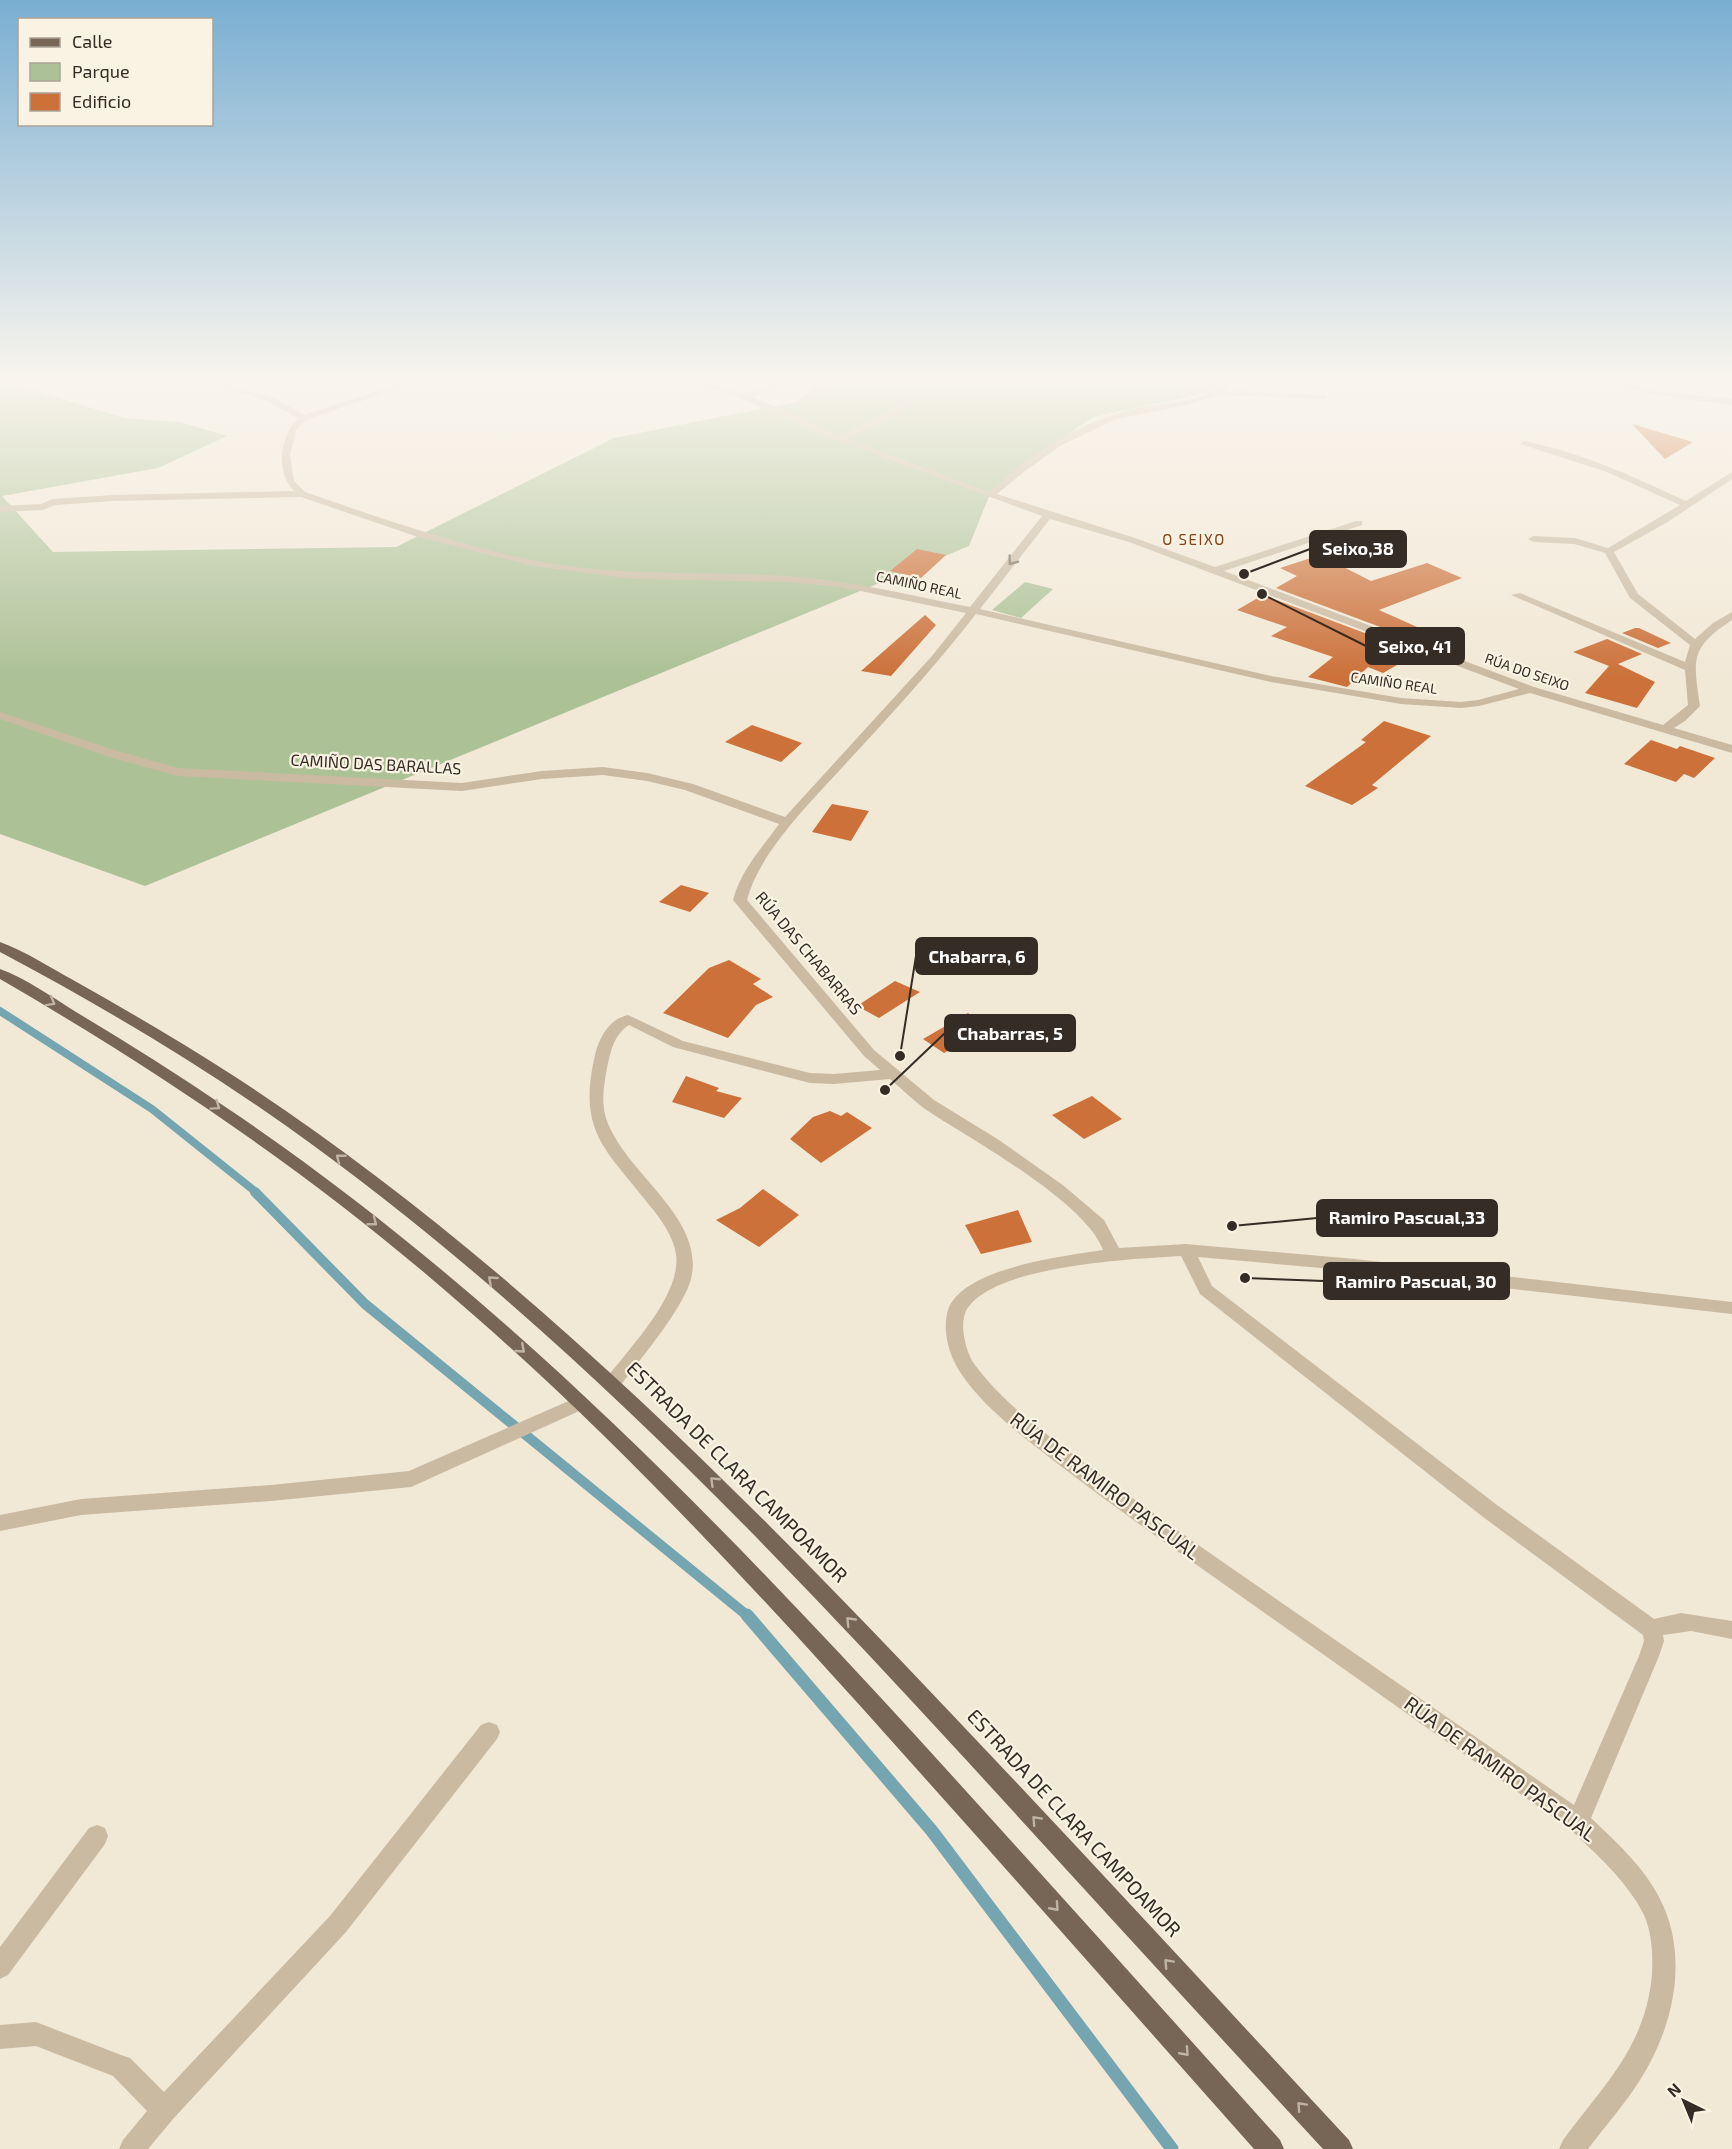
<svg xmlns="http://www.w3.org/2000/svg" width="1732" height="2149" viewBox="0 0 1732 2149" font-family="'Exo 2',sans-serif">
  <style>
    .green { fill: #acc196 }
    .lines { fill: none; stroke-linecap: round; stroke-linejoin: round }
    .stream-far2 { stroke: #74a5b0; stroke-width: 8 }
    .stream-far1 { stroke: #74a5b0; stroke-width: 10 }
    .stream { stroke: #74a5b0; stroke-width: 13 }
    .building { fill: #cc713a }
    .minor { fill: #cabaa2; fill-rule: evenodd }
    .major { fill: #776555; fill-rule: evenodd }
    .oneway { stroke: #786c5d }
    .oneway2 { stroke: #bfb3a3 }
    .labels { text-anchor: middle; stroke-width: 4.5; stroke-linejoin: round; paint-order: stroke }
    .far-street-label { font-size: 14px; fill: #342c25; stroke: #faf2e2 }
    .far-neighbourhood-label { font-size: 15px; letter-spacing: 1.5px; fill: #86431a; stroke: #faf2e2 }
    .street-label { font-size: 16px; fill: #342c25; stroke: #faf2e2 }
    .near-street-label { font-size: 20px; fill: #342c25; stroke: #faf2e2 }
    .leader { fill: none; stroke: #342c25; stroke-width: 2 }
    .callout-dot { fill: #342c25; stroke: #faf2e2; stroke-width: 2 }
    .callout { fill: #342c25; stroke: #342c25; stroke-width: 2 }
    .callout-label { font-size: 18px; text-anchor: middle; font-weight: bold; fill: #fff }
  </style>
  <rect width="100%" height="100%" fill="#f2e8d6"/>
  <path class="green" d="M0 376H10L1 380 124 418 180 422 227 436 158 468 2 496 53 552 396 547 614 438 796 402 831 376H1246L1220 392 1202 394 1093 417 992 489 969 546 145 886 0 834Z
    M1025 582 1053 589 1021 618 992 610Z"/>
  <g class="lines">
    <path class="stream-far2" d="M0 1011 152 1109 257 1193"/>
    <path class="stream-far1" d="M255 1192 365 1304 749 1617"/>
    <path class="stream" d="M747 1615 932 1831 1172 2149"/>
  </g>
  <path class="building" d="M1632 424 1693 442 1665 459Z
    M917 549 946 555 921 578 890 571Z
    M1320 555 1371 581 1427 563 1462 578 1379 610 1444 639 1431 646 1276 588 1297 576 1280 568Z
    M1263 595 1418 653 1383 673 1368 667 1347 687 1308 677 1333 657 1271 636 1287 627 1237 610Z
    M925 615 936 625 891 676 861 671Z
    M1635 628H1639L1671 643 1658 648 1622 633Z
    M1607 639 1642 654 1618 664 1655 682 1637 708 1585 693 1609 666 1573 652Z
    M1384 721 1431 736 1372 785 1378 788 1352 805 1305 786 1366 742 1361 740Z
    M752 725 802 743 781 762 725 742Z
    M1651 740 1677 749 1680 746 1715 758 1694 778 1684 774 1676 782 1624 764Z
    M832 804 869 811 851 841 812 832Z
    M681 885 709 893 690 912 659 902Z
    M729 960 761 979 753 984 773 997 756 1005 728 1038 663 1013 709 968Z
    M895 981 920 992 879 1018 857 1006Z
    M968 1013 991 1029 944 1053 923 1039Z
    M686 1076 719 1088 716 1091 742 1098 724 1118 672 1102Z
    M1092 1096 1122 1119 1084 1139 1052 1115Z
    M830 1111 841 1116 847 1112 872 1128 821 1163 790 1139 813 1117Z
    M763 1189 799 1215 759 1247 716 1220 740 1208Z
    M1018 1210 1032 1242 981 1254 965 1225Z"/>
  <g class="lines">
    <path class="minor" d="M422 376H434L306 420 296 430 290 455 294 481 305 492C380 518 455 544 532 560 616 577 701 571 786 576 849 580 909 595 970 607L1042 516 822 435 736 396 666 376H680L746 394 790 376H801L753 397 840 436 907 401H913V405L848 439 989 492C1029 455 1076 424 1129 410 1156 403 1185 405 1210 392L1174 376H1185L1218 390 1326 395V399H1323L1218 395 1187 405 1116 419 1060 446 1025 471 997 494 1135 538 1215 567 1356 521H1362V525L1224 571 1534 687 1663 725 1688 705 1685 670 1511 595 1520 593 1685 662 1690 645 1630 598 1605 553 1574 544 1533 542 1528 539 1533 536 1575 538 1608 548 1680 505 1607 472 1520 444 1524 441C1581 452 1634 477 1686 501L1732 472V479L1666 523 1614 552 1638 594 1695 639 1713 623 1732 612V620C1690 648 1693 658 1700 706L1685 721 1674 728 1732 745V753L1530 693 1479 706 1461 708 1401 704 1271 682 976 614C936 665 893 713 849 760 815 798 760 850 747 900L874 1050 934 1100 999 1140 1064 1186 1104 1220 1119 1248 1186 1244 1355 1259 1732 1302V1314L1355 1271 1198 1257 1212 1286 1497 1505 1654 1619 1681 1613 1732 1621V1639L1691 1631 1663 1635 1664 1641 1659 1656 1591 1818C1616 1842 1643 1866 1659 1897 1690 1955 1674 2027 1640 2080 1625 2104 1605 2126 1588 2149H1559L1563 2140C1604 2085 1646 2046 1652 1974 1653 1955 1652 1933 1644 1915 1627 1881 1597 1855 1570 1829 1441 1738 1313 1647 1184 1556 1140 1525 1097 1494 1054 1461 1022 1436 983 1407 960 1372 949 1355 943 1333 947 1314 956 1268 1065 1256 1103 1250 1085 1201 970 1139 925 1109 913 1100 902 1089 890 1079L834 1084 810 1083 673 1047 629 1025C613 1036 611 1051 607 1068 604 1084 601 1102 606 1118 623 1171 702 1215 692 1274 688 1304 637 1363 618 1389L612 1391 606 1389 603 1384 606 1379C629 1348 682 1295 676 1254 673 1236 661 1219 650 1206 606 1149 577 1133 595 1055 599 1038 609 1019 628 1015L683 1041 810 1073 834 1074 880 1070 864 1056 733 900C741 870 762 848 779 824L685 790 647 781 603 775 542 779 462 791 177 776 106 756 0 719V712L114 750 178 768 462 783 542 771 603 767 647 773 693 784 785 817 932 656 966 613 841 587 786 582 633 579 533 566 415 536 301 497 113 501 55 505 43 510 0 512V506L41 504 53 499 113 495 294 491C275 472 280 437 298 418L269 402 226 388V384L275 398 304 415ZM1050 519 1129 542 1519 689 1478 700 1461 702 1401 698 1271 676 980 609ZM1181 1256 1200 1294 1483 1517 1643 1635 1644 1641 1639 1656 1574 1805C1451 1720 1327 1634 1204 1549 1160 1518 1117 1487 1074 1455 1038 1428 1002 1401 975 1365 966 1353 959 1325 966 1311 991 1265 1133 1259 1181 1256Z
      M1577 376H1592L1657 391 1732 399V405L1657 395Z
      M580 1396 586 1398 589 1403 586 1408 411 1487 271 1501 81 1515 0 1531V1515L81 1499 271 1485 409 1471Z
      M489 1722 497 1725 500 1732 497 1739 346 1932 173 2119 148 2149H119L123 2140 147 2111 113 2076 36 2046 0 2049V2025L36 2022 121 2055 130 2058 164 2092 330 1916 481 1725Z
      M97 1825 105 1828 108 1836 105 1844 8 1975 0 1979V1947L89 1828Z"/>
    <path class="major" d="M0 942C25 951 49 967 73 980 128 1011 183 1043 237 1078 486 1241 702 1452 907 1667 1056 1823 1202 1982 1349 2140L1353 2149H1323C1205 2021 1087 1892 969 1763 759 1534 540 1306 285 1125 194 1061 98 1004 0 952Z
      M0 969C27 979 52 997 76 1012 126 1042 176 1073 224 1106 485 1281 704 1505 916 1736 1038 1870 1159 2005 1280 2140L1284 2149H1254C1135 2015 1017 1881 897 1747 753 1586 605 1426 440 1286 304 1169 155 1069 0 979Z"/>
  </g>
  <defs><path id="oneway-chevron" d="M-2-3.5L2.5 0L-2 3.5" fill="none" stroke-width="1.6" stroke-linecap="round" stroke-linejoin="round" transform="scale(1.5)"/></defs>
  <use class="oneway" href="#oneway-chevron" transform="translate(1012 561) rotate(127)"/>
  <g class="oneway2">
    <use href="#oneway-chevron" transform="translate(51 1002) rotate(29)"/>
    <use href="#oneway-chevron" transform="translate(216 1106) rotate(35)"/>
    <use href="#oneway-chevron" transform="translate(340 1158) rotate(-142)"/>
    <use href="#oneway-chevron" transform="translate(373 1222) rotate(38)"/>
    <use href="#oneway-chevron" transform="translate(492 1280) rotate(-139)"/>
    <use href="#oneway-chevron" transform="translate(521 1349) rotate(41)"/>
    <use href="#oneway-chevron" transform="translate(714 1481) rotate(-136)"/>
    <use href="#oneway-chevron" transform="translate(850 1621) rotate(-134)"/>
    <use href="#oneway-chevron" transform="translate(1036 1820) rotate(-133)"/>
    <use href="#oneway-chevron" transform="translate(1055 1907) rotate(48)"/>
    <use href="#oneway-chevron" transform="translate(1168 1963) rotate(-133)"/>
    <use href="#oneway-chevron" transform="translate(1185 2052) rotate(48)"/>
    <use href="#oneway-chevron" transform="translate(1301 2106) rotate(-133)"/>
  </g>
  <linearGradient id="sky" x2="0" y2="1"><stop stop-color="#79aed2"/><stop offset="0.56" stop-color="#f9f5ed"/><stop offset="1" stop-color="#f9f5ed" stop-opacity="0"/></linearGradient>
  <rect width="1732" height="677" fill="url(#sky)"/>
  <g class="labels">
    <g class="far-street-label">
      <text transform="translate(919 585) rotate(12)" y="5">CAMIÑO REAL</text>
      <text transform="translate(1527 672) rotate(19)" y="5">RÚA DO SEIXO</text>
      <text transform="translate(1394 683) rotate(8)" y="5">CAMIÑO REAL</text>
    </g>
    <g class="far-neighbourhood-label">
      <text x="1194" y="545">O SEIXO</text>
    </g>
    <g class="street-label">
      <text transform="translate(376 764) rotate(3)" y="6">CAMIÑO DAS BARALLAS</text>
      <text transform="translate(809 953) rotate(50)" y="6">RÚA DAS CHABARRAS</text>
    </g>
    <g class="near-street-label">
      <text transform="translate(737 1472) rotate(45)" y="7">ESTRADA DE CLARA CAMPOAMOR</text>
      <text transform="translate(1105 1486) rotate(37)" y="7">RÚA DE RAMIRO PASCUAL</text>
      <text transform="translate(1500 1769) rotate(36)" y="7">RÚA DE RAMIRO PASCUAL</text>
      <text transform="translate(1074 1823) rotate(47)" y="7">ESTRADA DE CLARA CAMPOAMOR</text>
    </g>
  </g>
  <path class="leader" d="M1244 574L1310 549M1262 594L1366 646M900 1056L916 956M885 1090L945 1033M1232 1226L1317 1218M1245 1278L1324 1281"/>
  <g class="callout-dot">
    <circle cx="1244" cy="574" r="6"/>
    <circle cx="1262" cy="594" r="6"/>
    <circle cx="900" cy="1056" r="6"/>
    <circle cx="885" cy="1090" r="6"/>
    <circle cx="1232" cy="1226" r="6"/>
    <circle cx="1245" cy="1278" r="6"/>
  </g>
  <g class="callout">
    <rect x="1310" y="531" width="96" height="36" rx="6"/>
    <rect x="1366" y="628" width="98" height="36" rx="6"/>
    <rect x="916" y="938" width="121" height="36" rx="6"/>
    <rect x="945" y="1015" width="130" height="36" rx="6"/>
    <rect x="1317" y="1200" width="180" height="36" rx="6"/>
    <rect x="1324" y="1263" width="185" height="36" rx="6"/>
  </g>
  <g class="callout-label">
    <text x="1358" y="555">Seixo,38</text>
    <text x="1415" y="653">Seixo, 41</text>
    <text x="977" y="963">Chabarra, 6</text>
    <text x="1010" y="1040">Chabarras, 5</text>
    <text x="1407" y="1224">Ramiro Pascual,33</text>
    <text x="1416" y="1288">Ramiro Pascual, 30</text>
  </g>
  <rect x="18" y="18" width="195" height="108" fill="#faf2e2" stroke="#aba396" stroke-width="1.5"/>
  <rect x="30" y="38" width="30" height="9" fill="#776555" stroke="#aba396" stroke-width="1.5"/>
  <text x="72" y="48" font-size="18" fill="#342c25">Calle</text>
  <rect x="30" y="63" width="30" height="18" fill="#acc196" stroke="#aba396" stroke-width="1.5"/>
  <text x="72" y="78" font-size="18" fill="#342c25">Parque</text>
  <rect x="30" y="93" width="30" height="18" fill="#cc713a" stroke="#aba396" stroke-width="1.5"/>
  <text x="72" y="108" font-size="18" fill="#342c25">Edificio</text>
  <g transform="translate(1684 2101) rotate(317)" stroke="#faf2e2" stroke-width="4.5" paint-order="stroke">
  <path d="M0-4.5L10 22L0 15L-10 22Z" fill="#342c25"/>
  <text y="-9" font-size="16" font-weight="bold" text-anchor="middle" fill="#342c25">N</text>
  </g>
</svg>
